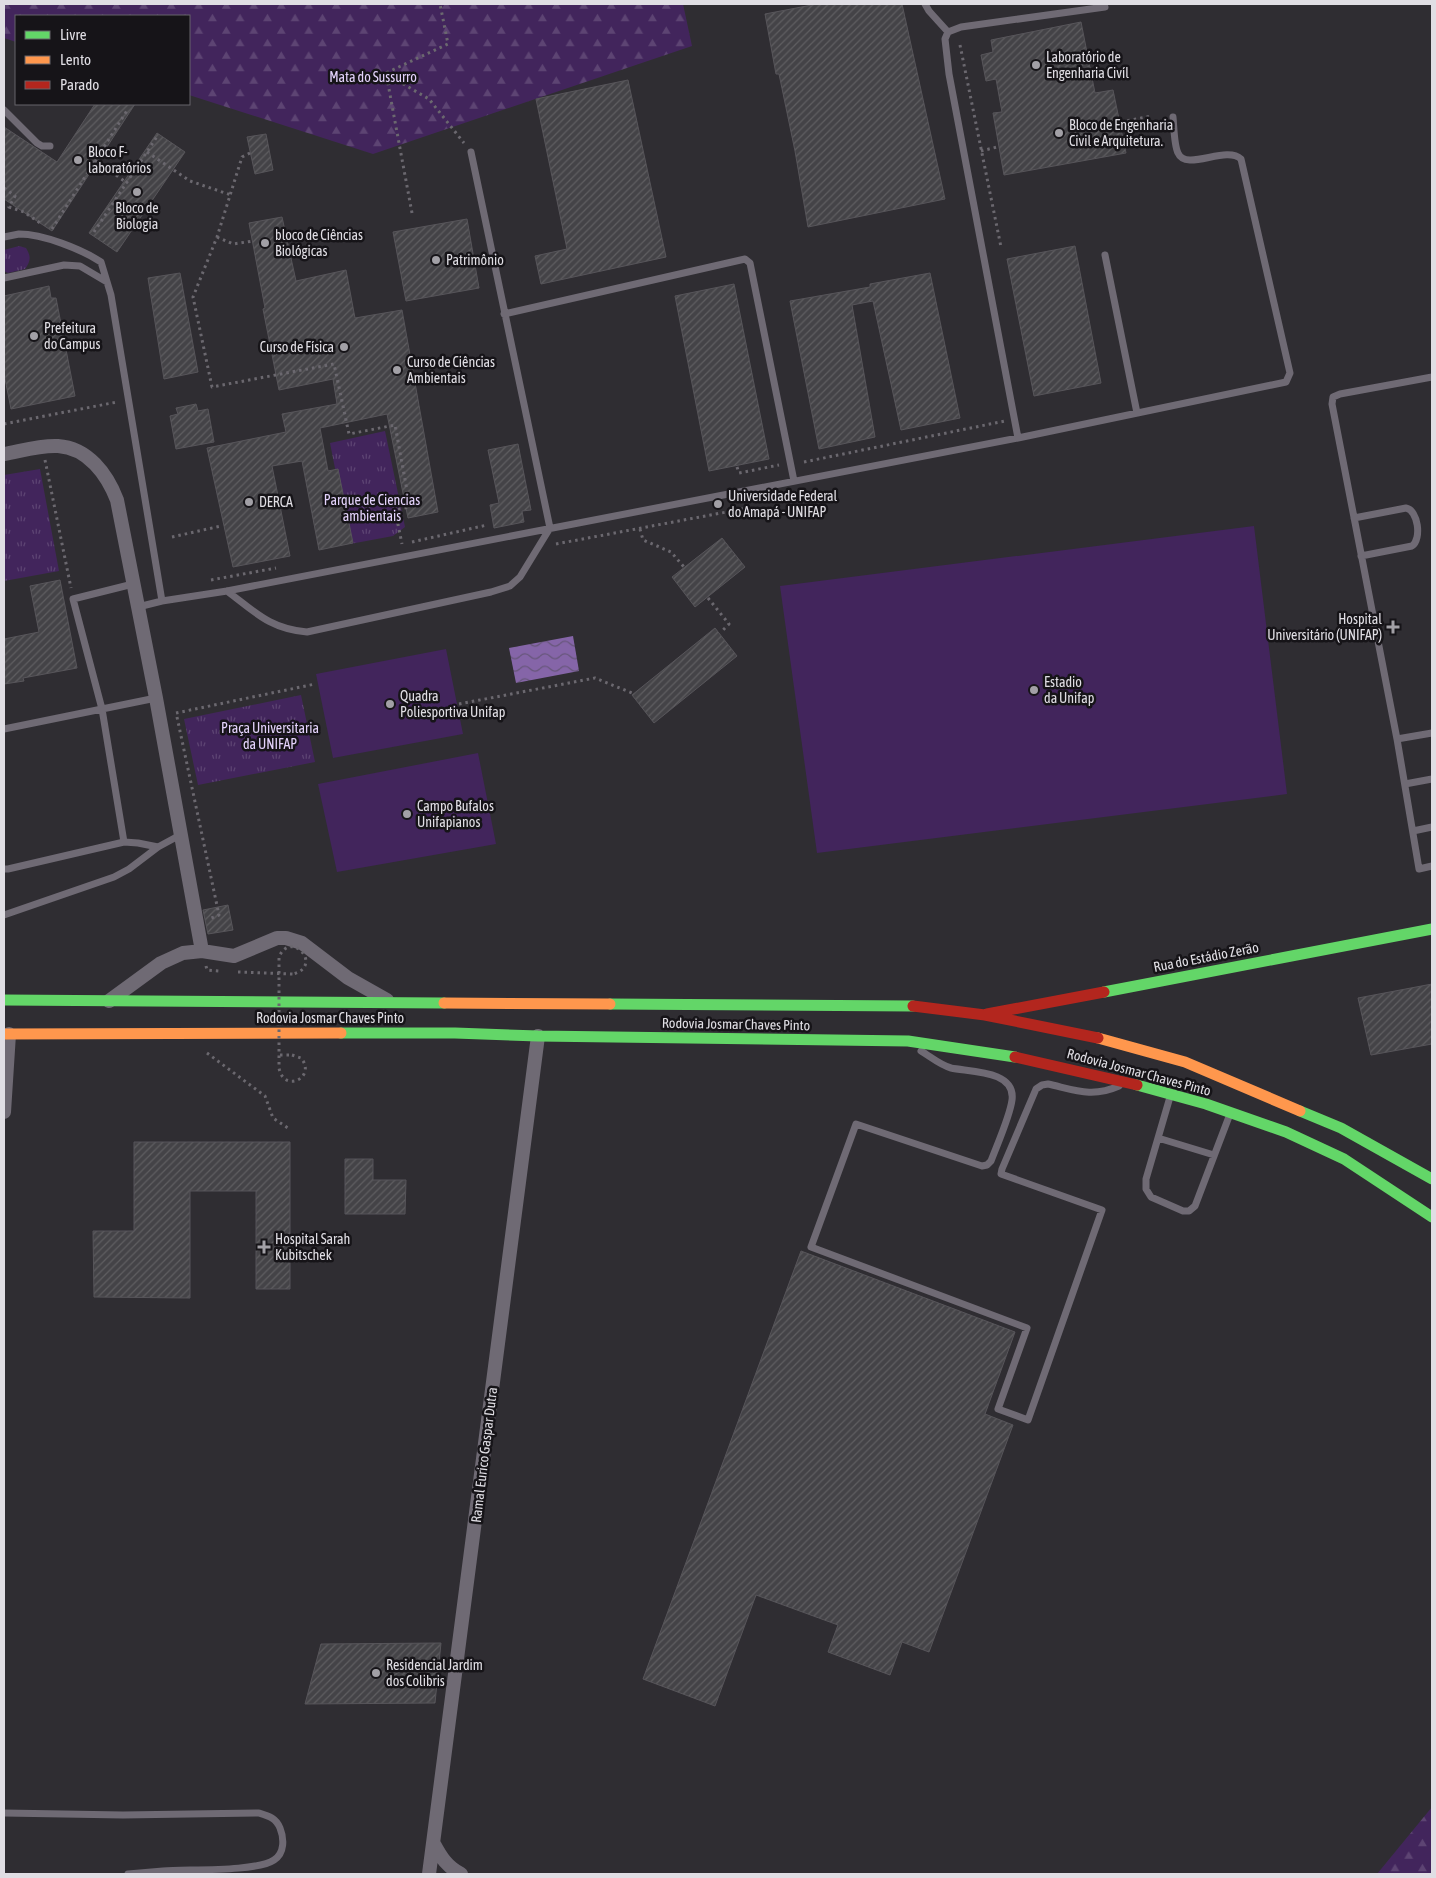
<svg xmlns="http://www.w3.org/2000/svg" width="1436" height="1878" viewBox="0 0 1436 1878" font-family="'Asap Condensed',sans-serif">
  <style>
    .grass { fill: #42255c }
    .forest { fill: url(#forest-firs) }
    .park { fill: url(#park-tufts) }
    .water { fill: url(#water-waves) }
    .building { fill: url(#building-hatch); stroke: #57555a }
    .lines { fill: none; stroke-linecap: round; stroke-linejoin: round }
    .path { stroke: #6b686f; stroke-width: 3; stroke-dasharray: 2.5 4; stroke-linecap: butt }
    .lane { stroke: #6f6a74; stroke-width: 7 }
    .street { stroke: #6f6a74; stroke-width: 14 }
    .fast { stroke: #63d668; stroke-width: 11 }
    .slow { stroke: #ff974d; stroke-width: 11 }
    .jam { stroke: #b3261e; stroke-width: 11 }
    .path-bridge { stroke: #6b686f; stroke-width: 3; stroke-dasharray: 2.5 4; stroke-linecap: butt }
    .poi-dot { fill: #a2a0a6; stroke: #161418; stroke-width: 2 }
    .labels { text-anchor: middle; stroke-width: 5; stroke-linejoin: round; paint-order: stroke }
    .poi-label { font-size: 14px; fill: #e0dee4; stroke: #161418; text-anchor: start }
    .park-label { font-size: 14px; fill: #e4d3fc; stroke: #161418 }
    .street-label { font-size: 14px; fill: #e0dee4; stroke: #161418 }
  </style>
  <defs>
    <pattern id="forest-firs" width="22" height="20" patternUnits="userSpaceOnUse" patternTransform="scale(1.25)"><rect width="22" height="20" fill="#42255c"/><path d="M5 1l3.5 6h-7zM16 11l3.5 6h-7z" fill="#5d4473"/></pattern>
    <pattern id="park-tufts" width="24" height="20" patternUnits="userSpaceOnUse" patternTransform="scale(1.25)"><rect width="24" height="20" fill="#42255c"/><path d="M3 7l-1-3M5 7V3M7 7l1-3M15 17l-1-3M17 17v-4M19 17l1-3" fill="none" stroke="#5d4473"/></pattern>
    <pattern id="water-waves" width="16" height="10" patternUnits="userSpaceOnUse" patternTransform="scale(1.25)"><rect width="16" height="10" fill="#8565a8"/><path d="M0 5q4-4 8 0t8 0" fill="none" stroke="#67567b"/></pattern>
    <pattern id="building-hatch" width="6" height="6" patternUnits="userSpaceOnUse" patternTransform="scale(1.25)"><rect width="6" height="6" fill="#444347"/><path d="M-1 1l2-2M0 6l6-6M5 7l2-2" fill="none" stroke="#5f5e61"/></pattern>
  </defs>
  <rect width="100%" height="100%" fill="#2f2d32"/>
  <path class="grass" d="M1254 526 1287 794 817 853 780 586Z
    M446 649 463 734 333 758 316 674Z
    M478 753 496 844 337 872 318 784Z"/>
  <path class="forest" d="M4 4H683L692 46 373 154 189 95V16H16V42L4 38Z
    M1432 1807V1874H1377Z"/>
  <path class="park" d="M19 246 26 248C31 256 31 261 25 269L8 273 4 271V250Z
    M385 431 405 527 393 536 350 544 330 443Z
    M40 469 59 571 4 581V475Z
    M301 695 315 762 198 785 184 719Z"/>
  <path class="water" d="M573 636 579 671 516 683 509 648Z"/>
  <path class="building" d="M817 4H902L945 199 808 227 795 151 779 74H776L765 14Z
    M1081 22 1095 93 1113 90 1126 153 1004 175 993 113 1002 112 996 79 986 81 981 55 993 52 991 40Z
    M628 80 666 257 541 284 535 256 567 249 536 99Z
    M95 104H135L52 231 4 199V127L57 162Z
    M157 133 185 152 117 252 89 233Z
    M266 134 273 170 255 174 247 137Z
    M282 217 296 281 346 270 355 318 402 310 438 512 408 518 387 414 320 428 328 471 338 469 353 543 319 550 302 461 272 466 290 556 233 567 207 448 286 432 282 414 337 404 333 379 279 390 263 309 265 308 249 223Z
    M467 219 479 288 406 301 393 232Z
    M1075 246 1101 383 1034 396 1007 259Z
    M180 273 198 372 164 379 148 278Z
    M930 273 960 418 901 430 873 301 852 305 875 437 819 449 790 301 870 287V284Z
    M734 284 769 459 709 471 675 296Z
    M49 286 51 298H56L75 396 11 409 4 374V296Z
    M196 404 198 411 208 409 214 442 176 449 170 416 178 414 176 408Z
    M518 444 531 510 522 511 524 522 494 528 490 505 499 503 488 450Z
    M722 538 745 567 695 607 672 577Z
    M60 580 77 668 23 678 24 681 4 684V639L39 632 30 586Z
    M715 628 737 656 654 723 632 695Z
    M228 905 233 930 208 934 203 910Z
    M1432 984V1044L1371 1055 1358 998Z
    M134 1142H290V1289H256V1191H190V1298L94 1297 93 1231H134Z
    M345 1159H373V1180H406L405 1214H345Z
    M801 1251 1015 1332 985 1414 1013 1425 929 1652 902 1642 890 1675 828 1652 838 1625 756 1595 715 1706 643 1679Z
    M441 1643 435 1703 305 1704 321 1644Z"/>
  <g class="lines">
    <path class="path" d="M960 45 1001 247
      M386 74 429 99 464 143
      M1121 122 1152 116
      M981 151 997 147
      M147 152 190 181 231 195
      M250 153 242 157 217 237 193 297 212 387 334 364 349 434 395 425 410 507 395 510 402 544
      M95 160 127 183
      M4 188 15 196 9 207 24 212 43 225
      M412 213 386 73 448 44 440 4
      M52 229 128 109
      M94 232 158 135
      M217 237 233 244 253 241
      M4 424 117 402
      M45 460 71 588
      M804 462 1005 421
      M737 467 739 473 779 465
      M640 529 643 540 671 552 684 567
      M172 537 221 526
      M412 542 487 525
      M556 544 748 508
      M211 580 276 568
      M708 598 729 624 721 632
      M459 704 595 678 632 693
      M176 713 315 684
      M177 717 219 915 209 919
      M206 966 207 970 219 971
      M238 972 293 974
      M207 1053 265 1096 273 1118 288 1128
      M280 1055H292"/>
    <path class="lane" d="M925 4 929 11 948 32
      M1105 7 961 27 948 32 945 39 949 74 1018 438 1286 382 1290 373 1241 159C1226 145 1186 172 1178 153 1174 145 1174 127 1173 117
      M4 110 37 143 42 146H50
      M4 237C9 236 14 235 19 234 43 234 81 249 101 262L111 295 162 601 138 607
      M1105 255 1137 413
      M4 278 64 265 80 266 107 282
      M504 314 745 259 750 263 794 481
      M1432 377 1340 394 1333 397 1332 404 1397 739 1419 869 1432 866
      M1354 518 1406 508C1418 510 1422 539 1412 546L1361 556
      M133 584 73 599 102 709 156 698
      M227 591C255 612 270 629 307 632L491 592 510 586 520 577 550 528 471 152
      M162 601 227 591 1018 438
      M4 729 102 709 124 842 138 843 158 847 182 834
      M1397 739 1432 733
      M1405 784 1432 779
      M1413 831 1432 827
      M4 869H8L124 842
      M4 915 114 877 129 869 158 847
      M921 1051C931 1057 940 1065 951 1068 969 1072 1016 1070 1012 1100 1010 1116 997 1145 991 1161L987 1165 982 1166 856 1124 811 1247 1027 1328 998 1409 1028 1420 1102 1210 1001 1174 1002 1169 1036 1089 1042 1085 1048 1084C1075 1090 1092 1098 1119 1086
      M1170 1097 1146 1179V1189L1151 1197 1183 1211H1189L1195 1206 1230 1114
      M1158 1138 1214 1155
      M4 1813 123 1815 259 1813C269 1816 276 1818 280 1828 284 1838 285 1853 274 1860 256 1872 187 1869 163 1871 151 1872 140 1873 128 1874"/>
    <path class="street" d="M4 454C21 451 40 445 58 446 88 448 107 474 117 500L156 698 202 951
      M109 1001 161 963 183 953 202 951 234 956 277 938H286L302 943 348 978 387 1000
      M4 1112 9 1034
      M434 1844C441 1857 447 1867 461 1874
      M429 1874 538 1036"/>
    <path class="fast" d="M1104 992 1432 929
      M4 1000 444 1003
      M610 1004 913 1006
      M341 1033H455L538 1036 908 1041 1015 1057
      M1137 1085 1206 1104 1286 1132 1344 1159 1432 1217
      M1300 1111 1341 1128 1432 1179"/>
    <path class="slow" d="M444 1003 610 1004
      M4 1034 341 1033
      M1098 1038 1185 1062 1300 1111"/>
    <path class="jam" d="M913 1006 985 1015 1098 1038
      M987 1014 1104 992
      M1015 1057 1137 1085"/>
    <path class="path-bridge" d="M292 1055 301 1058C317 1077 284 1094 279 1068V957C291 929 324 966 293 974"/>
  </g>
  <g class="poi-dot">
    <circle cx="1036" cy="65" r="5"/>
    <circle cx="1059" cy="133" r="5"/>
    <circle cx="78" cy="160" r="5"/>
    <circle cx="137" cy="192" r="5"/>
    <circle cx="265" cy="243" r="5"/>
    <circle cx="436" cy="260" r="5"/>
    <circle cx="34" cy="336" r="5"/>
    <circle cx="344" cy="347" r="5"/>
    <circle cx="397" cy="370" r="5"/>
    <circle cx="249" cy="502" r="5"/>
    <circle cx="718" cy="504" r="5"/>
    <path d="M1390.5 619.5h5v5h5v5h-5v5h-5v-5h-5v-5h5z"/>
    <circle cx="1034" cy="690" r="5"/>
    <circle cx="390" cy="704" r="5"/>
    <circle cx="407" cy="814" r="5"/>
    <path d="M261.5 1239.5h5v5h5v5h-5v5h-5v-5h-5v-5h5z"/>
    <circle cx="376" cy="1673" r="5"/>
  </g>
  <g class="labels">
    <g class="poi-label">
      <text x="1046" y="62">Laboratório de<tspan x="1046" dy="16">Engenharia Civíl</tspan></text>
      <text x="1069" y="130">Bloco de Engenharia<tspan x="1069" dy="16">Civil e Arquitetura.</tspan></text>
      <text x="88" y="157">Bloco F-<tspan x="88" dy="16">laboratórios</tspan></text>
      <text x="137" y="213" text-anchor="middle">Bloco de<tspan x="137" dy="16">Biologia</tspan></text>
      <text x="275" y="240">bloco de Ciências<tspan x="275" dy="16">Biológicas</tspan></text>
      <text x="446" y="265">Patrimônio</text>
      <text x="44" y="333">Prefeitura<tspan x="44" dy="16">do Campus</tspan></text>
      <text x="334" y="352" text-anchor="end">Curso de Física</text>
      <text x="407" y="367">Curso de Ciências<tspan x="407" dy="16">Ambientais</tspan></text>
      <text x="728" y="501">Universidade Federal<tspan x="728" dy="16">do Amapá - UNIFAP</tspan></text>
      <text x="259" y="507">DERCA</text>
      <text x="1382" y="624" text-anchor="end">Hospital<tspan x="1382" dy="16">Universitário (UNIFAP)</tspan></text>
      <text x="1044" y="687">Estadio<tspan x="1044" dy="16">da Unifap</tspan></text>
      <text x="400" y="701">Quadra<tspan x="400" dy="16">Poliesportiva Unifap</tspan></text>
      <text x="417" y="811">Campo Bufalos<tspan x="417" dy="16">Unifapianos</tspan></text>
      <text x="275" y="1244">Hospital Sarah<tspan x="275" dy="16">Kubitschek</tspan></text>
      <text x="386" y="1670">Residencial Jardim<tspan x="386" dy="16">dos Colibris</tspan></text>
    </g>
    <g class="park-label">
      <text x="373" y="82">Mata do Sussurro</text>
      <text x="372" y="505">Parque de Ciencias<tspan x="372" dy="16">ambientais</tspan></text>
      <text x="270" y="733">Praça Universitaria<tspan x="270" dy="16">da UNIFAP</tspan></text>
    </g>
    <g class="street-label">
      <text transform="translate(1206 957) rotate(-11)" y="5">Rua do Estádio Zerão</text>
      <text x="330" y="1023">Rodovia Josmar Chaves Pinto</text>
      <text transform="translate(736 1024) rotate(1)" y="5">Rodovia Josmar Chaves Pinto</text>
      <text transform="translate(1139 1072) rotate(15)" y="5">Rodovia Josmar Chaves Pinto</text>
      <text transform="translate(484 1455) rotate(-83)" y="5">Ramal Eurico Gaspar Dutra</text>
    </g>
  </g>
  <rect width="1436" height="1878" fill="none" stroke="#e0dee4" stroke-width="10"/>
  <rect x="15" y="15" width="175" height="90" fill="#161418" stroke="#67656a"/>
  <rect x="25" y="31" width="25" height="8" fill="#63d668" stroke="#67656a"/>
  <text x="60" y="40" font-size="15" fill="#e0dee4">Livre</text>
  <rect x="25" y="56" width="25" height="8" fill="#ff974d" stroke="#67656a"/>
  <text x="60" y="65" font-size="15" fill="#e0dee4">Lento</text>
  <rect x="25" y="81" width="25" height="8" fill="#b3261e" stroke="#67656a"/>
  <text x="60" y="90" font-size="15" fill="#e0dee4">Parado</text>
</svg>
